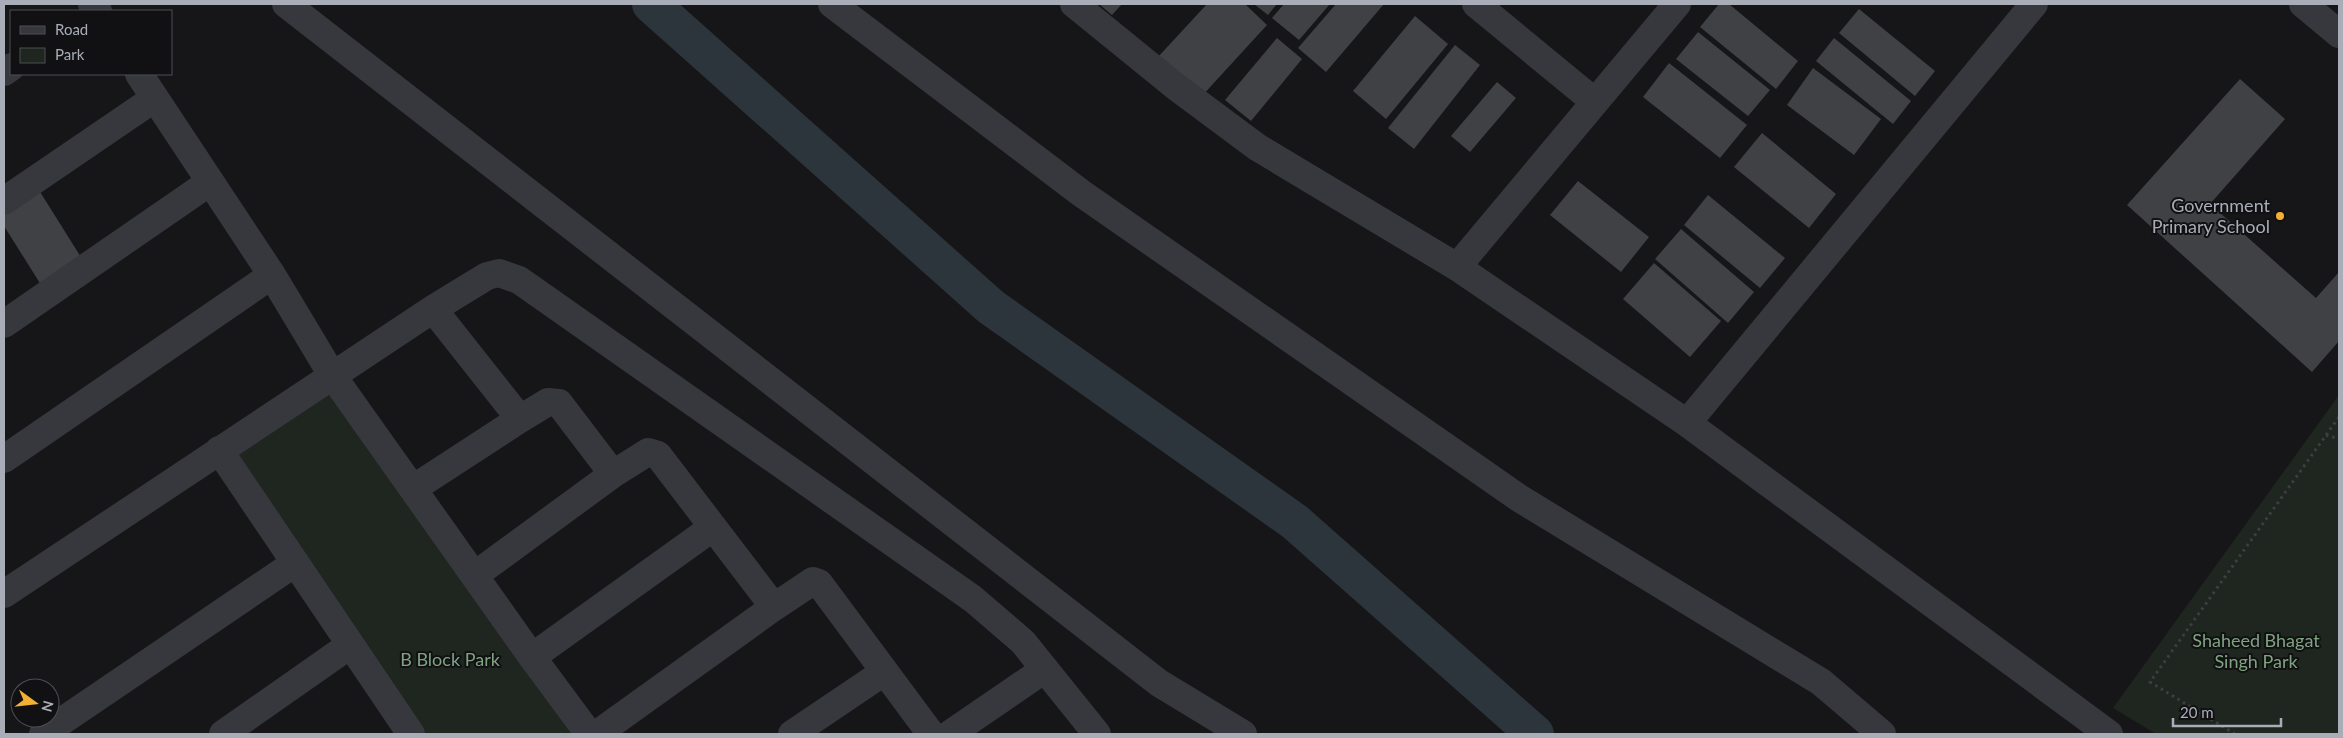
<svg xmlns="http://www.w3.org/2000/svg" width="2343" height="738" viewBox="0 0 2343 738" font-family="Lato,sans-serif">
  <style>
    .green { fill: #1e261f }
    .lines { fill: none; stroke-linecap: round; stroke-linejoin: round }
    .canal { stroke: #2c353c; stroke-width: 38 }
    .building { fill: #404145 }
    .path { stroke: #3d3f44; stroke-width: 3; stroke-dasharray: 2.5 4; stroke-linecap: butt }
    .minor { stroke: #37383d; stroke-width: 28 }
    .poi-dot { fill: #f2b134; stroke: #111113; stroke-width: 2 }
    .labels { text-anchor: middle; stroke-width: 4; stroke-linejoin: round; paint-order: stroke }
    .poi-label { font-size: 18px; fill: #a8adb8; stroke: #111113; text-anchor: end }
    .park-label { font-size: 18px; fill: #7fa381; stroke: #111113 }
  </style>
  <rect width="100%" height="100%" fill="#161618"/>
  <path class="green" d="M332 375 596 734H411L219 450Z
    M2339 395V734H2156L2113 708Z"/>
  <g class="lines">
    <path class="canal" d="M651 4 991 307 1295 522 1535 734"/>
  </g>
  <path class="building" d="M1099 4H1122L1112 15Z
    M1207 4H1245L1267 25 1201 97 1158 57Z
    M1254 4H1277L1268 15Z
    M1284 4H1330L1299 40 1272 18Z
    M1336 4H1384L1326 72 1298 48Z
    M1719 4H1729L1798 61 1776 89 1700 27Z
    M1859 9 1935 71 1915 96 1839 33Z
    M1415 16 1448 44 1386 119 1353 91Z
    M1698 32 1770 90 1748 116 1676 59Z
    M1277 38 1302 59 1251 121 1225 100Z
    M1834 38 1911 101 1893 124 1816 61Z
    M1455 45 1480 65 1414 149 1388 128Z
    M1669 63 1747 125 1720 158 1643 97Z
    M1813 68 1881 119 1854 155 1787 105Z
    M2240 79 2285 119 2210 204 2316 298 2339 272V341L2312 372 2127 205Z
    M1497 82 1516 98 1470 152 1451 136Z
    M1762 133 1836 194 1809 228 1734 167Z
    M1578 181 1649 237 1621 272 1550 215Z
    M37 187 84 262 43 288 4 226V208Z
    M1708 195 1785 258 1760 288 1684 225Z
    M1681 229 1754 292 1728 323 1655 259Z
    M1654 263 1721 321 1690 357 1623 299Z"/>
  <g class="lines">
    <path class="path" d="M2326 435 2339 439
      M2235 734 2150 682 2339 417"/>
    <path class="minor" d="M92 4 98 11
      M286 4 1159 683 1243 734
      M832 4 1081 193 1519 498 1821 682 1882 734
      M1074 4 1175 86 1257 147 1457 267 1687 423 2109 734
      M1476 4 1595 102
      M2303 4 2339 34
      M4 72 11 67
      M139 74 272 275 332 375 532 657 589 734
      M4 201 155 98
      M1457 267 1677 4
      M433 309 520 419 548 402 559 403 613 474 648 452 658 455 774 607 813 581 819 583 931 734
      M4 324 210 182
      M1687 423 2034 4
      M219 450 411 734
      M4 459 272 275
      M414 488 520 419
      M475 575 613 474
      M4 594 433 309 487 276 499 273 519 280 973 599 1023 642 1097 734
      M532 657 712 528
      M43 734 295 563
      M223 734 350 645
      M597 734 774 607
      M792 734 884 672
      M950 734 1045 669"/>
  </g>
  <circle class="poi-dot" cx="2280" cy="216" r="5"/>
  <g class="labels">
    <g class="poi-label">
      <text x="2270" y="212">Government<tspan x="2270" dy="21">Primary School</tspan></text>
    </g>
    <g class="park-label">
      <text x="2256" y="647">Shaheed Bhagat<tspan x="2256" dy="21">Singh Park</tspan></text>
      <text x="450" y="666">B Block Park</text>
    </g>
  </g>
  <rect width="2343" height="738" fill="none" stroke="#a8adb8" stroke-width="10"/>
  <rect x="10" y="10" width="162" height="65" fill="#111113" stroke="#4d4f55"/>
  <rect x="20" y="26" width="25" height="8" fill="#37383d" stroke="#4d4f55"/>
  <text x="55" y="35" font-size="15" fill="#a8adb8">Road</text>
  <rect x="20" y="48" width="25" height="15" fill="#1e261f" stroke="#4d4f55"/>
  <text x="55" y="60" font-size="15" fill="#a8adb8">Park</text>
  <g transform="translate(35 703) rotate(105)"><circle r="24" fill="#111113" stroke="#4d4f55"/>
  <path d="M0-4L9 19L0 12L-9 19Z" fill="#f2b134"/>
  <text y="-8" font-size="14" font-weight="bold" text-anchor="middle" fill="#a8adb8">N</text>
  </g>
  <path d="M2173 718v8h108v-8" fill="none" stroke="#a8adb8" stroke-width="2.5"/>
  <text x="2180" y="718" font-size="15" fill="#a8adb8" stroke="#111113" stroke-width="4" paint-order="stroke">20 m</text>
</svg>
